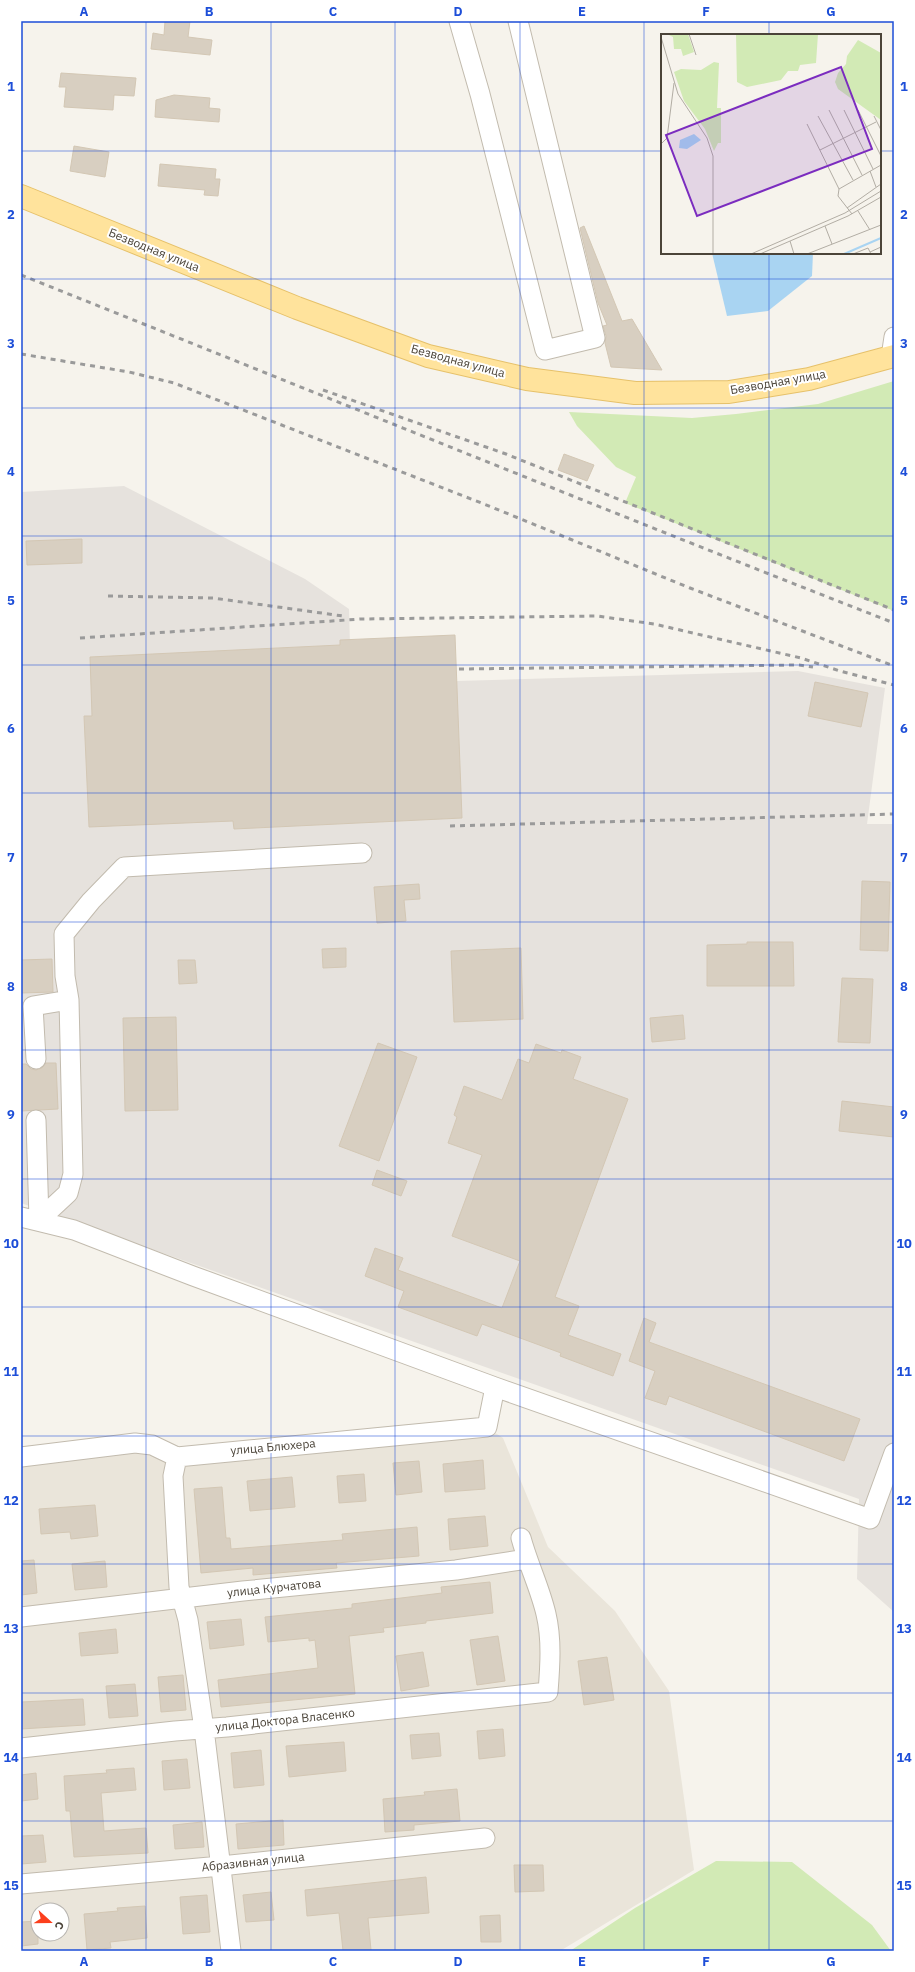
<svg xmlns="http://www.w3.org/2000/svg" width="915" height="1972" viewBox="0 0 915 1972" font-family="'IBM Plex Sans',sans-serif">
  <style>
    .residential { fill: #eae5da; fill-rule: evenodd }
    .industrial { fill: #e6e2dd }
    .green { fill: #d2eab5 }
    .water { fill: #a9d4f2 }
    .building { fill: #d8cfc1; stroke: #d3c7b4 }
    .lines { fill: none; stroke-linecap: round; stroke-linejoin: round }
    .minor-casing { stroke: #c2bbae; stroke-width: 21 }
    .major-casing { stroke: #e6c16a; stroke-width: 24 }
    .minor { stroke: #fff; stroke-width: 19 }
    .major { stroke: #ffe39c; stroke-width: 22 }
    .rail { stroke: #9a9a9a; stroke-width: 3; stroke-dasharray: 5 5; stroke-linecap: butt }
    .grid { fill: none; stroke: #1d4ed8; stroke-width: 1; stroke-opacity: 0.55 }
    .labels { text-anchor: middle; stroke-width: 4; stroke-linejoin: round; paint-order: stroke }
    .street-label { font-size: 12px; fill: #4b4439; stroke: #fff }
    .inset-river { fill: none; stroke: #a9d4f2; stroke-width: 2 }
    .inset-road { fill: none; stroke: #b2ada4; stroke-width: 1 }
    .view { fill: #7b2cbf; fill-opacity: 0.15; stroke: #7b2cbf; stroke-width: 2 }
    .inset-edge { fill: none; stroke: #4b4439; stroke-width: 2 }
    .neatline { fill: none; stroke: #1d4ed8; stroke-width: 1.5 }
    .grid-label { font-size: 13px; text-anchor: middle; font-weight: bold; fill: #1d4ed8 }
  </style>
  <rect width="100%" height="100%" fill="#f6f3ec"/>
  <path class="residential" d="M477 1421 503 1438 548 1547 615 1611 669 1691 694 1870 560 1951H21V1451L182 1449ZM38 1910H62V1934H38Z"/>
  <path class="industrial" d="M124 486 305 579 349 609 351 684 798 671 885 688 867 824H894V1612L857 1579 859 1499 21 1203V492Z"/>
  <path class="green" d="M894 381V611L625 503 636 477 616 467 577 426 569 412 692 418 736 414 818 404Z
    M716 1861 792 1862 872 1925 891 1951H570L635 1908Z"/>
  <path class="water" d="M712 253H813L812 276 768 311 727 316Z"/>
  <path class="building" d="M165 21H190L188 37 212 40 210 55 151 49 153 33 164 35Z
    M61 73 136 78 134 96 114 95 113 110 64 107 66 87H59Z
    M174 95 210 98 209 108 220 109 219 122 155 117 156 100Z
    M74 146 109 152 105 177 70 171Z
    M160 164 216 169 215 179H220L218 196 204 195 205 190 158 186Z
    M584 226 622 321 632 319 662 370 611 367 605 343 606 336 603 326 607 325 598 303 580 228Z
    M564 454 594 465 587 481 558 470Z
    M82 539V563L27 565 26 541Z
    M455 635 462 818 234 829 233 821 89 827 84 716H92L90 657 340 645V640Z
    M815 682 868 693 861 727 808 716Z
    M862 881 890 882 888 951 860 950Z
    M419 884 420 899 404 900 406 921 377 923 374 887Z
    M747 942H793L794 986H707V945L747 944Z
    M346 948V967L323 968 322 949Z
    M521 948 523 1019 454 1022 451 951Z
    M52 959 53 992 21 993V960Z
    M178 960H195L197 983 179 984Z
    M842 978 873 979 870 1043 838 1042Z
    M683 1015 685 1039 652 1042 650 1018Z
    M176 1017 178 1110 125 1111 123 1018Z
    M378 1043 417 1057 379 1161 339 1146Z
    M536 1044 561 1053 562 1050 581 1057 573 1079 628 1099 555 1297 579 1306 568 1335 621 1354 613 1376 560 1356 561 1353 482 1324 477 1336 398 1307 404 1291 365 1276 375 1248 403 1258 398 1270 502 1308 520 1261 452 1236 482 1155 448 1143 457 1117 454 1115 464 1086 502 1100 518 1059 529 1063Z
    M46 1063H56L58 1109 21 1111V1064H26L31 1069 36 1070 42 1068Z
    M842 1101 894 1107V1137L839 1131Z
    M377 1170 407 1181 401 1196 372 1185Z
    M644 1318 656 1323 649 1342 860 1419 844 1461 669 1396 666 1405 645 1398 655 1371 629 1361Z
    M483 1460 485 1489 445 1492 443 1464Z
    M419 1461 422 1492 396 1495 393 1463Z
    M364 1474 366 1501 339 1503 337 1476Z
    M292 1477 295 1507 250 1511 247 1481Z
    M222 1487 226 1538H230L231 1549 343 1540 342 1534 417 1527 419 1556 336 1563 337 1568 253 1575V1568L201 1573 194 1489Z
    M95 1505 98 1536 71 1539 70 1532 41 1534 39 1509Z
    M485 1516 488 1546 450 1550 448 1519Z
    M34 1560 37 1593 21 1595V1561Z
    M105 1561 107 1587 75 1590 72 1564Z
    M490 1582 493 1613 426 1621V1623L383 1628 384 1632 349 1636 355 1694 221 1707 218 1680 318 1668 315 1640 309 1641V1638L268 1642 265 1617 352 1608V1604L442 1593 441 1587Z
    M241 1619 244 1645 210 1649 207 1622Z
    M116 1629 118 1653 81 1656 79 1633Z
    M498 1636 505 1681 477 1685 470 1640Z
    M423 1652 429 1686 401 1691 396 1656Z
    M607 1657 614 1700 584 1705 578 1661Z
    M183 1675 186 1710 161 1712 158 1677Z
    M135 1684 138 1716 109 1718 106 1686Z
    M83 1699 85 1725 21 1729V1702Z
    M503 1729 505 1756 479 1759 477 1731Z
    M439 1733 441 1756 412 1759 410 1735Z
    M344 1742 346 1771 289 1777 286 1746Z
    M261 1750 264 1785 234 1788 231 1753Z
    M187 1759 190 1788 164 1790 162 1761Z
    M134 1768 136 1790 101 1793 104 1831 146 1828 148 1853 74 1857 70 1811H66L64 1776 107 1773 106 1770Z
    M36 1773 38 1799 21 1801V1775Z
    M457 1789 460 1821 414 1825V1830L385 1832 383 1799 425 1795 424 1792Z
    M283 1820 284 1845 238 1849 236 1824Z
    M202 1822 204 1847 175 1849 173 1825Z
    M43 1835 46 1862 21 1864V1836Z
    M514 1865H543L544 1891 515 1892Z
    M426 1877 429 1913 368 1918 371 1950 343 1951 339 1913 307 1916 305 1890Z
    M271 1892 274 1920 246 1922 243 1895Z
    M207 1895 210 1932 183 1934 180 1897Z
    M145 1906 147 1938 110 1942 111 1948 87 1950 84 1914 118 1911 117 1908Z
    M500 1915 501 1942H481L480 1916Z
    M38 1921V1944L21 1946V1922Z"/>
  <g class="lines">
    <defs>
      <path id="minor" d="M459 21 480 94 545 350 595 338 518 21
        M891 357 894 337
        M36 1059 33 1006 69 1000
        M36 1120 39 1220 68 1193 73 1174 69 1000 65 976 64 934 91 901 124 867 362 853
        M21 1217 74 1230 193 1276 495 1387 870 1519 894 1453
        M21 1457 135 1443 152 1445 177 1457 487 1427 495 1387
        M177 1457 173 1476 179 1587 188 1620 204 1729 231 1951
        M21 1617 243 1591 456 1570 527 1559
        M21 1748 175 1731 227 1727 548 1692C550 1667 552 1639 546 1614 540 1588 528 1564 521 1538
        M21 1884 221 1866 485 1838"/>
      <path id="major" d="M21 196 297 308 428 356 527 379 635 393 729 392 809 379 894 356"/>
    </defs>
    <use href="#minor" class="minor-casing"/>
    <use href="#major" class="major-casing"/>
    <use href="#minor" class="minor"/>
    <use href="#major" class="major"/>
    <path class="rail" d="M21 275C312 391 602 509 894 623
      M21 354 129 372 174 383 484 504 690 588 894 666
      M323 390 506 454 894 610
      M108 596 213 598 343 616
      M80 638 361 619 597 616 654 624 801 658 840 671 894 685
      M459 669 799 665 813 667
      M450 826 894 814"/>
  </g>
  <path class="grid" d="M146 21V1951M271 21V1951M395 21V1951M520 21V1951M644 21V1951M769 21V35M21 151H662M880 151H894M769 253V1951M21 279H894M21 408H894M21 536H894M21 665H894M21 793H894M21 922H894M21 1050H894M21 1179H894M21 1307H894M21 1436H894M21 1564H894M21 1693H894M21 1821H894"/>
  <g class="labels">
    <g class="street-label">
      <text transform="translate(154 250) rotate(22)" y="4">Безводная улица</text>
      <text transform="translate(458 361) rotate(15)" y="4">Безводная улица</text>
      <text transform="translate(778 382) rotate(-10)" y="4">Безводная улица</text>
      <text transform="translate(273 1447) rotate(-5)" y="4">улица Блюхера</text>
      <text transform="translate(274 1588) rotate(-6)" y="4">улица Курчатова</text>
      <text transform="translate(285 1720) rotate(-6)" y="4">улица Доктора Власенко</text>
      <text transform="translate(253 1862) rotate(-6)" y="4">Абразивная улица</text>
    </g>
  </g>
  <g transform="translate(661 34)">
    <rect width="220" height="220" fill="#f6f3ec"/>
    <path d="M6 0H27L33 18 22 22 20 15H13L12 3ZM75 0H157L155 29 139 31 137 37H127L120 46 86 53 76 48ZM197 6 220 19V86L177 55 174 48 177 39 185 30 186 22ZM53 28 58 29 56 74H60V109H57L53 117 44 95 23 67 13 38 20 35 40 36Z" fill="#d2eab5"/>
    <path d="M33 100 40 106 26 115 18 114 19 106Z" fill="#a9d4f2"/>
    <path class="inset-river" d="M183 220 220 204"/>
    <path class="inset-road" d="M28 0 35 21M0 3 17 60 46 104 52 122V220M168 76 201 141M183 76 212 135M197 76 220 122M157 82 192 146M213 82 220 96M146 90 178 155 177 162 191 180M0 110 6 104 13 49M159 116 215 88M209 137 215 153M178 155 220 131M186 174 220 150M197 177 209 196M164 192 171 210M129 207 133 220M209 218 220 213M90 220 184 179 220 157M99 220 187 182 220 163M146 220 220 191M192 220 207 214 210 220"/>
    <path class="view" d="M180 33 211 115 36 182 5 101Z"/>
    <rect width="220" height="220" class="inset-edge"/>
  </g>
  <rect width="915" height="1972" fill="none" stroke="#ffffff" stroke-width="44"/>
  <g transform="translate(50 1922) rotate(111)"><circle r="19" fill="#ffffff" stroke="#b7b4b0"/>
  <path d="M0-3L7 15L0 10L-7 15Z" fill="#fc3f1d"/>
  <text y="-6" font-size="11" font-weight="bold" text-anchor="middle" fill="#4b4439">С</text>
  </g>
  <rect x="22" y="22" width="871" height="1928" class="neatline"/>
  <g class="grid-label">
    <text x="84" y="16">A</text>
    <text x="209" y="16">B</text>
    <text x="333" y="16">C</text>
    <text x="458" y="16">D</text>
    <text x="582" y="16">E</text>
    <text x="706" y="16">F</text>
    <text x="831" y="16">G</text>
    <text x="11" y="91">1</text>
    <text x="904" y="91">1</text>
    <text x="11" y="219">2</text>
    <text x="904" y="219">2</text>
    <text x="11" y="348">3</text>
    <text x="904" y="348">3</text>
    <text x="11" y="476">4</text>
    <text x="904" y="476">4</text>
    <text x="11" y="605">5</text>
    <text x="904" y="605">5</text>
    <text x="11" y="733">6</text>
    <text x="904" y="733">6</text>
    <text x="11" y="862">7</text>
    <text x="904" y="862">7</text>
    <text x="11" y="991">8</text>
    <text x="904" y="991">8</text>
    <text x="11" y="1119">9</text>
    <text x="904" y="1119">9</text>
    <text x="11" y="1248">10</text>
    <text x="904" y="1248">10</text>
    <text x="11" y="1376">11</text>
    <text x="904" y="1376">11</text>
    <text x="11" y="1505">12</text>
    <text x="904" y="1505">12</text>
    <text x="11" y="1633">13</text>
    <text x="904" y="1633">13</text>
    <text x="11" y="1762">14</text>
    <text x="904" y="1762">14</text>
    <text x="11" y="1890">15</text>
    <text x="904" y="1890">15</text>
    <text x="84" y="1966">A</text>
    <text x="209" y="1966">B</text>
    <text x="333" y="1966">C</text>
    <text x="458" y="1966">D</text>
    <text x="582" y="1966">E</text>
    <text x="706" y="1966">F</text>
    <text x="831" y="1966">G</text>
  </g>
</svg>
